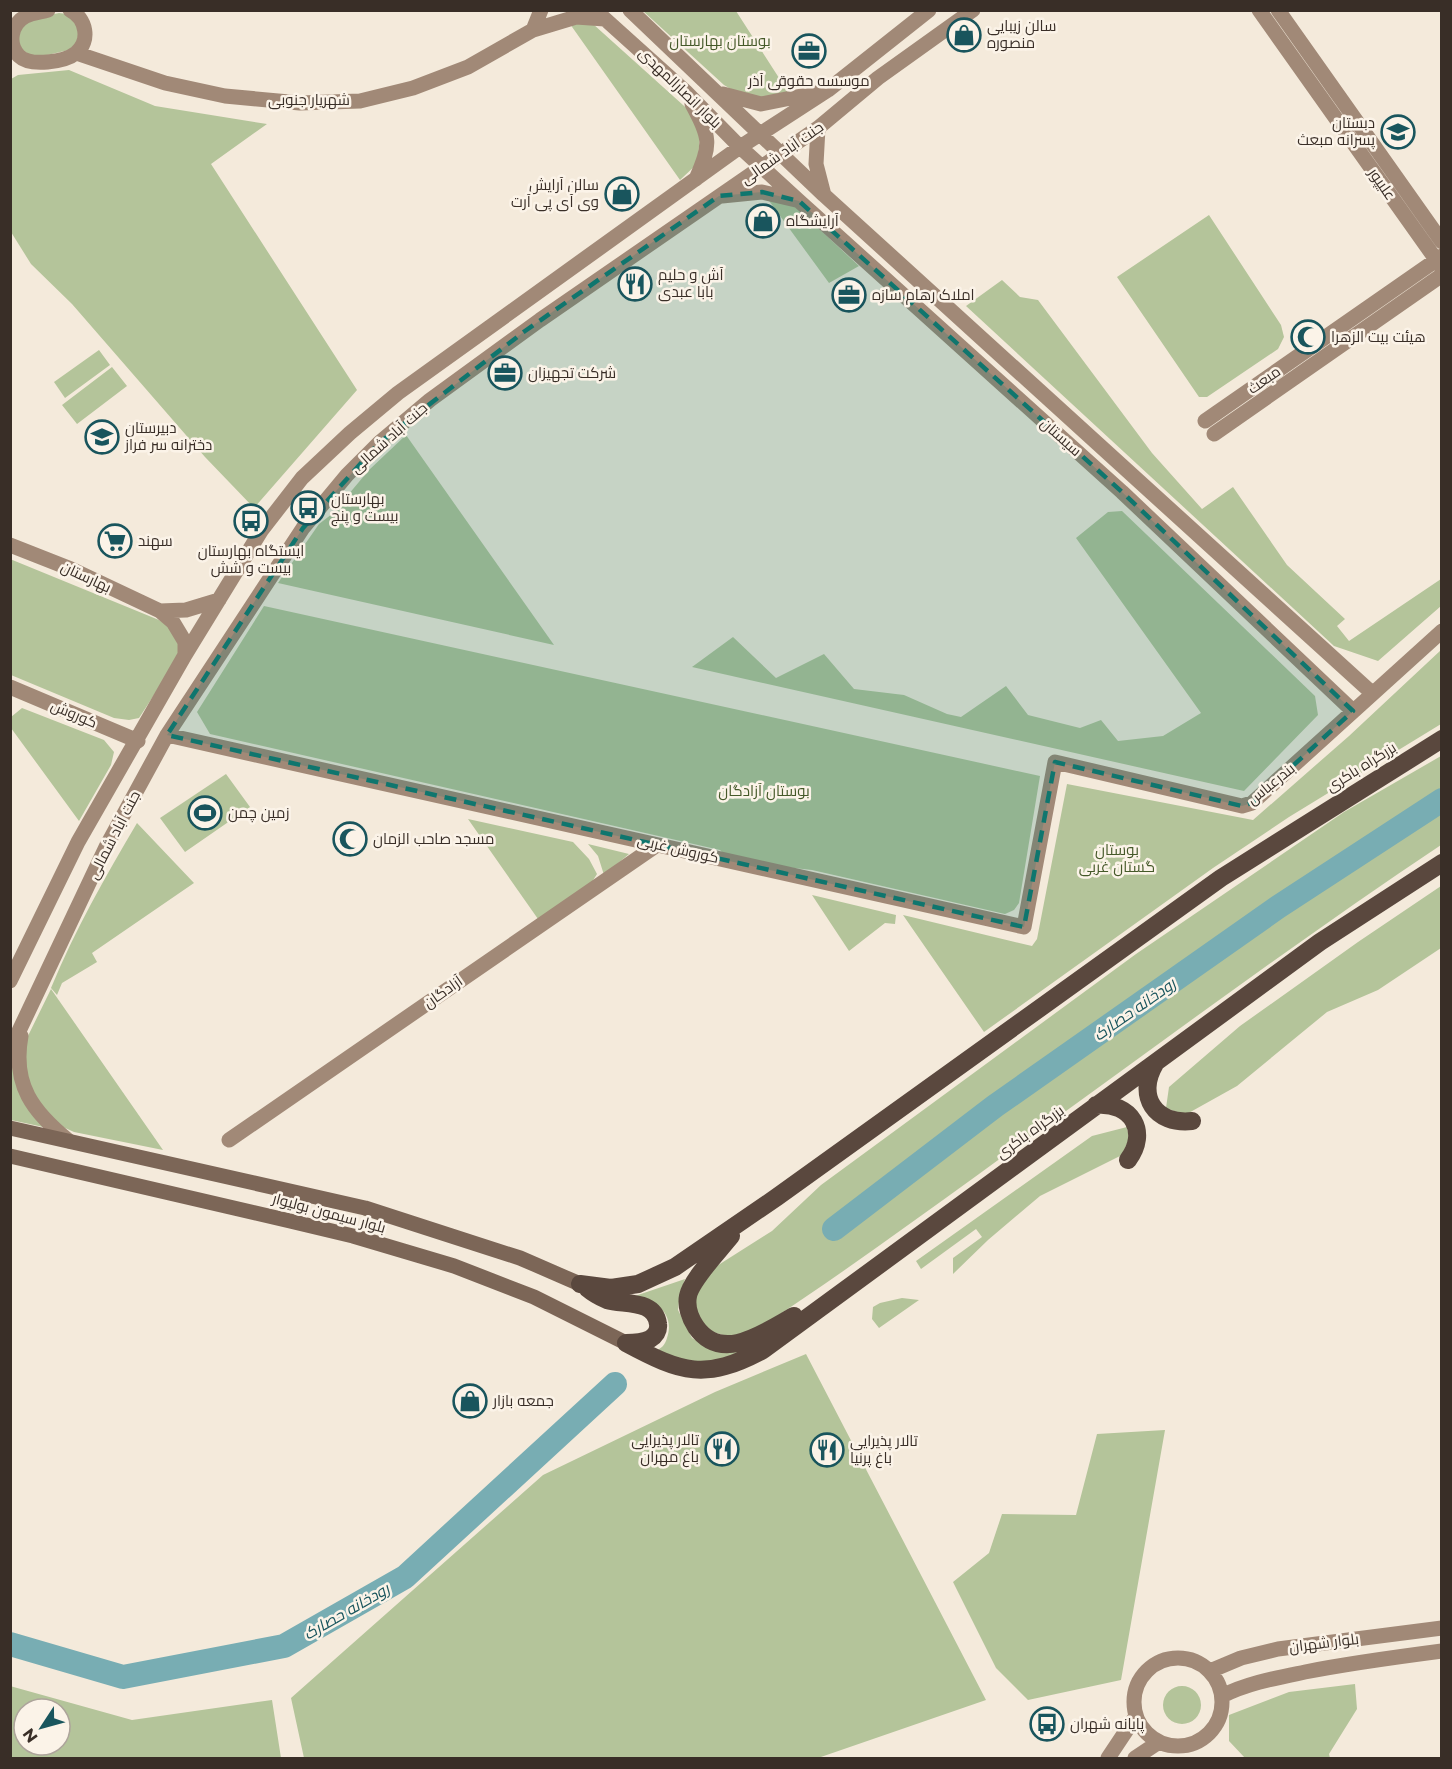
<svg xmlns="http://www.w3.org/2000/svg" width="1452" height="1769" viewBox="0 0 1452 1769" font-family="Montserrat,Cairo,sans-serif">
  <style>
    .green { fill: #b4c49a; fill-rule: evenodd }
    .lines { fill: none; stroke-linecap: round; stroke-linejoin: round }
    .river { stroke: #78adb3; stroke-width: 24 }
    .secondary { stroke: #a18977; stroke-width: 15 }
    .primary { stroke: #7c6657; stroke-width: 15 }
    .highway { stroke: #5a483e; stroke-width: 18 }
    .marked { fill: #0f766e; fill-opacity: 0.2; stroke: #0f766e; stroke-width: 4.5; stroke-dasharray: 12 8; stroke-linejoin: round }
    .labels { text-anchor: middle; stroke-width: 5; stroke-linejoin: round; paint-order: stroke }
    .poi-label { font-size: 15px; fill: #392e27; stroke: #fbf3e8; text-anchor: start }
    .park-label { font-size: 15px; fill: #455929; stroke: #fbf3e8 }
    .street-label { font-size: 15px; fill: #392e27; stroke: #fbf3e8 }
    .water-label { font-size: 16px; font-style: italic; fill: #19555d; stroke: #fbf3e8 }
  </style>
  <rect width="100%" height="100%" fill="#f4eadb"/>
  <path class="green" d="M643 11H736L790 95C768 101 743 98 724 85Z
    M59 13 67 14 79 28 77 43 69 50 34 58 20 48 17 33 25 20Z
    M570 24H593L693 114 700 129 698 163 680 180Z
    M69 70 155 106 267 124 211 164 357 390 254 508 205 457 72 304 31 264 11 232V79L18 75Z
    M767 198 789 201 859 266 829 283Z
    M1209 215 1281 325 1284 337 1278 349 1207 397H1199L1117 277Z
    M1002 280 1020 297 1038 300 1152 453 1202 509 1233 487 1287 565 1345 619 1337 626 1349 641 1441 579V606L1378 661 1334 646 966 306Z
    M99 350 110 365 65 398 54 382Z
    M112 367 127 386 77 424 62 405Z
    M406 435 554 645 278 583 319 524 332 514 369 470Z
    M1122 511 1315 696 1318 715 1244 791 692 667 733 637 776 678 824 654 854 689 904 695 947 714 961 717 1006 686 1028 715 1080 728 1101 720 1118 741 1163 736 1201 713 1076 538 1108 512Z
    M10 559 159 620 173 629 181 642 178 658 139 718 129 720 114 718 11 675Z
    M264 606 1040 776 1019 903 1014 910 1005 914 812 870 730 861 720 850 210 734 197 712Z
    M1441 650V724L1289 817 1213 868 984 1032 903 915 1032 946 1037 939 1067 784 1253 820 1349 736Z
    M22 708 104 740 114 752 111 765 79 821 11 728V717Z
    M1441 756V845C1284 950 1132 1064 979 1174 900 1231 822 1288 740 1340L703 1329 692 1296 712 1269 772 1231 821 1185 1136 954 1344 812Z
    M226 774 250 807 185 852 160 818Z
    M468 819 573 842 589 859 597 874 590 885 538 919Z
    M137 823 194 883 92 953 97 962 62 983 57 995 51 988C75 930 105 877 137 823Z
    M588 844 629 854 604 875 598 856Z
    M1441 886V948L1378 990 1327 1012 1237 1086 1185 1115 1166 1108 1169 1087 1240 1026 1358 942Z
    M812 895 896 915 895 924 885 923 849 951Z
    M51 989 163 1150 74 1132 63 1127 43 1110 26 1079V1040Z
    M14 1054 48 1128 11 1120 10 1061Z
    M1127 1127 1129 1139 1122 1155 1040 1196 988 1240 953 1274V1258L982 1237 976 1229 921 1269 916 1261 1092 1136Z
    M685 1279 680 1293 678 1310 692 1338 713 1350 743 1352C704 1365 693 1365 655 1351 661 1349 665 1345 667 1338 675 1314 657 1301 635 1296Z
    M902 1298 919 1300 879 1328 872 1319 873 1307 880 1303Z
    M806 1354 986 1700 818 1758H304L291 1698 543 1475 715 1392Z
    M1165 1430 1121 1680 1028 1700 996 1668 953 1582 989 1553 1002 1514 1076 1515 1097 1434Z
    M1355 1684 1357 1709 1329 1754 1330 1758H1245L1229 1741V1715L1289 1692Z
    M1163 1705a19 19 0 1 1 38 0a19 19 0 1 1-38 0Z
    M10 1686 132 1720 272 1700 281 1758H11ZM24 1709H60V1745H24Z"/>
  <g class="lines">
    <path class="river" d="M834 1229 995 1106 1278 907 1442 800
      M10 1644 123 1677 284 1646 405 1577 615 1384"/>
    <path class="secondary" d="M48 10C41 12 32 13 26 16 11 24 7 44 19 56 30 67 65 62 76 53 91 41 86 18 70 10
      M595 10 685 91 740 147 799 201 1122 492 1353 711
      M630 10 824 195 1372 693
      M1259 10 1442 268
      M1278 10 1442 242
      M533 30 541 10
      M76 53 165 83 225 96 300 103 360 101 413 88 468 67 533 30 576 17 605 19
      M723 94 761 104 816 93
      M692 104C711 138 711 144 696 179
      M818 128 816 164 824 195
      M722 196 762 192 796 200
      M1205 421 1442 256
      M1214 434 1442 275
      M10 545 71 569 160 611 173 622 185 642V655
      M160 611 186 610 219 600
      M10 687 138 741
      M167 735 1024 927 1055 762 1242 806 1252 803 1442 631
      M10 981 78 842 185 655 261 531 302 478 350 433 398 393 740 147 828 90 929 10
      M21 1036C12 1085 33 1112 69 1141
      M10 1050 107 845 167 735 303 528 347 475 379 443 430 400 540 320 818 128 878 78 973 10
      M229 1140 657 845
      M1134 1702a44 44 0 1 1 88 0a44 44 0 1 1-88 0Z
      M1210 1671 1241 1658 1278 1649 1442 1628
      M1222 1696C1248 1683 1276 1678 1305 1672 1350 1663 1396 1657 1442 1651
      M1108 1758 1136 1716
      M1135 1758 1159 1742"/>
    <path class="primary" d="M10 1128 365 1208 520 1258 580 1284
      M10 1156 290 1221 353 1236 454 1266 534 1297 626 1343"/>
    <path class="highway" d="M1155 1064C1136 1096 1155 1125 1192 1121
      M1096 1105C1132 1102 1149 1132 1128 1160
      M731 1236C720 1250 691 1280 688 1296 686 1306 690 1318 696 1327 722 1364 765 1332 794 1316
      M580 1284 611 1288 638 1284 675 1267 777 1197 1221 878 1442 739
      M587 1288C593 1293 600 1297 607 1300 624 1305 655 1299 658 1324 659 1331 655 1336 650 1339 642 1343 634 1343 626 1343
      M626 1343C682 1373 705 1381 763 1350L1320 942 1442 863"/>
  </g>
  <path class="marked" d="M762 192 799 201 1122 492 1353 711 1252 803 1242 806 1055 762 1024 927 167 735 303 528 379 443 525 331 719 196Z"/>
  <defs>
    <symbol id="shop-ring" viewBox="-11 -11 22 22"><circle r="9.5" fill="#fbf3e8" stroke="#19555d" stroke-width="1.5"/><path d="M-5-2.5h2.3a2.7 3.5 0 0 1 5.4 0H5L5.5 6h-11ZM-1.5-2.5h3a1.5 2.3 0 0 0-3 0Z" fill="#19555d"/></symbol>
    <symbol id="office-ring" viewBox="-11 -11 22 22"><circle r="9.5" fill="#fbf3e8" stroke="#19555d" stroke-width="1.5"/><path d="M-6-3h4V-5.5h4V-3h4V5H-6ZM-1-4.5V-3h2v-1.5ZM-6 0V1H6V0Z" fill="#19555d"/></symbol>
    <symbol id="school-ring" viewBox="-11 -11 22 22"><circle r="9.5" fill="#fbf3e8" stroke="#19555d" stroke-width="1.5"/><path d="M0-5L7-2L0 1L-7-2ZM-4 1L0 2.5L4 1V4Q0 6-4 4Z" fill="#19555d"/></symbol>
    <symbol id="restaurant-ring" viewBox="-11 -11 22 22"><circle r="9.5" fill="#fbf3e8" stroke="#19555d" stroke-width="1.5"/><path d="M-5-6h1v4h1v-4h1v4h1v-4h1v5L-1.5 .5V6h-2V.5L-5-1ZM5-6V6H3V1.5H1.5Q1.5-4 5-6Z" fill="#19555d"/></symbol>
    <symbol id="mosque-ring" viewBox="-11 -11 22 22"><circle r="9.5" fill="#fbf3e8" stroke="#19555d" stroke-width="1.5"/><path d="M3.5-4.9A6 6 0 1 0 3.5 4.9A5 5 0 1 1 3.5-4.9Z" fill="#19555d"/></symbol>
    <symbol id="bus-ring" viewBox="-11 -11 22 22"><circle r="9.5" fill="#fbf3e8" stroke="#19555d" stroke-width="1.5"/><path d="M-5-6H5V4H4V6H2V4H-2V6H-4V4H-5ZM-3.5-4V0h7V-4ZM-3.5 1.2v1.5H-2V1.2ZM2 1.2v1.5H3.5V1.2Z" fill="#19555d"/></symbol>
    <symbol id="supermarket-ring" viewBox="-11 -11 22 22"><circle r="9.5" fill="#fbf3e8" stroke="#19555d" stroke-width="1.5"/><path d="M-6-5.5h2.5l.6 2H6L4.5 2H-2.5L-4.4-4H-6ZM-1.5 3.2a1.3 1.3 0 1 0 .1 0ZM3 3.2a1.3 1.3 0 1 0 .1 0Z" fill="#19555d"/></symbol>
    <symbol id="stadium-ring" viewBox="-11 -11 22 22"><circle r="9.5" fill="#fbf3e8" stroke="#19555d" stroke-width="1.5"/><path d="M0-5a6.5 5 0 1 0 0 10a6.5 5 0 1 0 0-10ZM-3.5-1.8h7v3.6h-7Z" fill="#19555d"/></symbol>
  </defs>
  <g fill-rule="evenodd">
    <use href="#shop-ring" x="945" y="16" width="38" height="38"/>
    <use href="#office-ring" x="790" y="32" width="38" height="38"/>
    <use href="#school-ring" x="1379" y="113" width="38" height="38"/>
    <use href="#shop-ring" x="603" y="175" width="38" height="38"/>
    <use href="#shop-ring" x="744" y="202" width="38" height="38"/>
    <use href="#restaurant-ring" x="616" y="265" width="38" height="38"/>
    <use href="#office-ring" x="830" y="276" width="38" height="38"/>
    <use href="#mosque-ring" x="1289" y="318" width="38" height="38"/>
    <use href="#office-ring" x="486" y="354" width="38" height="38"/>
    <use href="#school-ring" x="83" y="418" width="38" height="38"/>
    <use href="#bus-ring" x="289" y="489" width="38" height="38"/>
    <use href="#bus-ring" x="232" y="502" width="38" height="38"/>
    <use href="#supermarket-ring" x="96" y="522" width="38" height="38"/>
    <use href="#stadium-ring" x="186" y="794" width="38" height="38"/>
    <use href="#mosque-ring" x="331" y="820" width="38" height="38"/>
    <use href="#shop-ring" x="451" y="1382" width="38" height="38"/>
    <use href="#restaurant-ring" x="703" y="1430" width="38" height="38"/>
    <use href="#restaurant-ring" x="808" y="1431" width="38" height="38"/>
    <use href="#bus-ring" x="1028" y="1705" width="38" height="38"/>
  </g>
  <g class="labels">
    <g class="poi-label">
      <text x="987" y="31">سالن زیبایی<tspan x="987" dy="17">منصوره</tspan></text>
      <text x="809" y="86" text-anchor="middle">موسسه حقوقی آذر</text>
      <text x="1375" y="128" text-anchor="end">دبستان<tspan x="1375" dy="17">پسرانه مبعث</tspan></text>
      <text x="599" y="190" text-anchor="end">سالن آرایش<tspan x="599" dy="17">وی آی پی آرت</tspan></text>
      <text x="786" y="226">آرایشگاه</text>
      <text x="658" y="280">آش و حلیم<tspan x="658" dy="17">بابا عبدی</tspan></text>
      <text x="872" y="300">املاک رهام سازه</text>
      <text x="1331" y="342">هیئت بیت الزهرا</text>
      <text x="528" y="378">شرکت تجهیزان</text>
      <text x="125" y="433">دبیرستان<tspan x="125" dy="17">دخترانه سر فراز</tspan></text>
      <text x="331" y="504">بهارستان<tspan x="331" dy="17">بیست و پنج</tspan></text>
      <text x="138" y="546">سهند</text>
      <text x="251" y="556" text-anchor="middle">ایستگاه بهارستان<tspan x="251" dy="17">بیست و شش</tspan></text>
      <text x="228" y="818">زمین چمن</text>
      <text x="373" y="844">مسجد صاحب الزمان</text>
      <text x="493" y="1406">جمعه بازار</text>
      <text x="699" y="1445" text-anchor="end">تالار پذیرایی<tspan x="699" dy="17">باغ مهران</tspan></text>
      <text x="850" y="1446">تالار پذیرایی<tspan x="850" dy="17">باغ پرنیا</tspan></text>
      <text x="1070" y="1729">پایانه شهران</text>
    </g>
    <g class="park-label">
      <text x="720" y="46">بوستان بهارستان</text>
      <text x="764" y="796">بوستان آزادگان</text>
      <text x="1117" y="855">بوستان<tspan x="1117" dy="17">گستان غربی</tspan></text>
    </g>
    <g class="street-label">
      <text transform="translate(680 88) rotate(44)" y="5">بلوار انصارالمهدی</text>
      <text x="309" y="105">شهریار جنوبی</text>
      <text transform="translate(782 153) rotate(-35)" y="5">جنت آباد شمالی</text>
      <text transform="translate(1382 184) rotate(55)" y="5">علیپور</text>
      <text transform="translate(1264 380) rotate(-35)" y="5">مبعث</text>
      <text transform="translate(1061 437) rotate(42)" y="5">سیستان</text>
      <text transform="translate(389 438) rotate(-42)" y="5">جنت آباد شمالی</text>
      <text transform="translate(86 577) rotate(25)" y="5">بهارستان</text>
      <text transform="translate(74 714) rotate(23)" y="5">کوروش</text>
      <text transform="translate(1361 767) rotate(-32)" y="5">بزرگراه باکری</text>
      <text transform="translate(1271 784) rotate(-39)" y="5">بندرعباس</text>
      <text transform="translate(114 835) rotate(-63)" y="5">جنت آباد شمالی</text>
      <text transform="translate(678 849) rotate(13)" y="5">کوروش غربی</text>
      <text transform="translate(443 992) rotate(-35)" y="5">آزادگان</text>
      <text transform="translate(1030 1132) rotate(-36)" y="5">بزرگراه باکری</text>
      <text transform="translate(329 1213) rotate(15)" y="5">بلوار سیمون بولیوار</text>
      <text transform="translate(1324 1643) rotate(-7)" y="5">بلوار شهران</text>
    </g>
    <g class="water-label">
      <text transform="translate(1134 1009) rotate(-35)" y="6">رودخانه حصارک</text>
      <text transform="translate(346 1611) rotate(-30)" y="6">رودخانه حصارک</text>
    </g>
  </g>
  <rect width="1452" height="1769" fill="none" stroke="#392e27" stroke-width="24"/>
  <g transform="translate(42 1727) rotate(234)"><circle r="28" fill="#fbf3e8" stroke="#ada49b" stroke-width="1.5"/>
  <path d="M0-4.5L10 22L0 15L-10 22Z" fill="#19555d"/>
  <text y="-9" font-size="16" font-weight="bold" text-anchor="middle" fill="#392e27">N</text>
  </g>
</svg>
